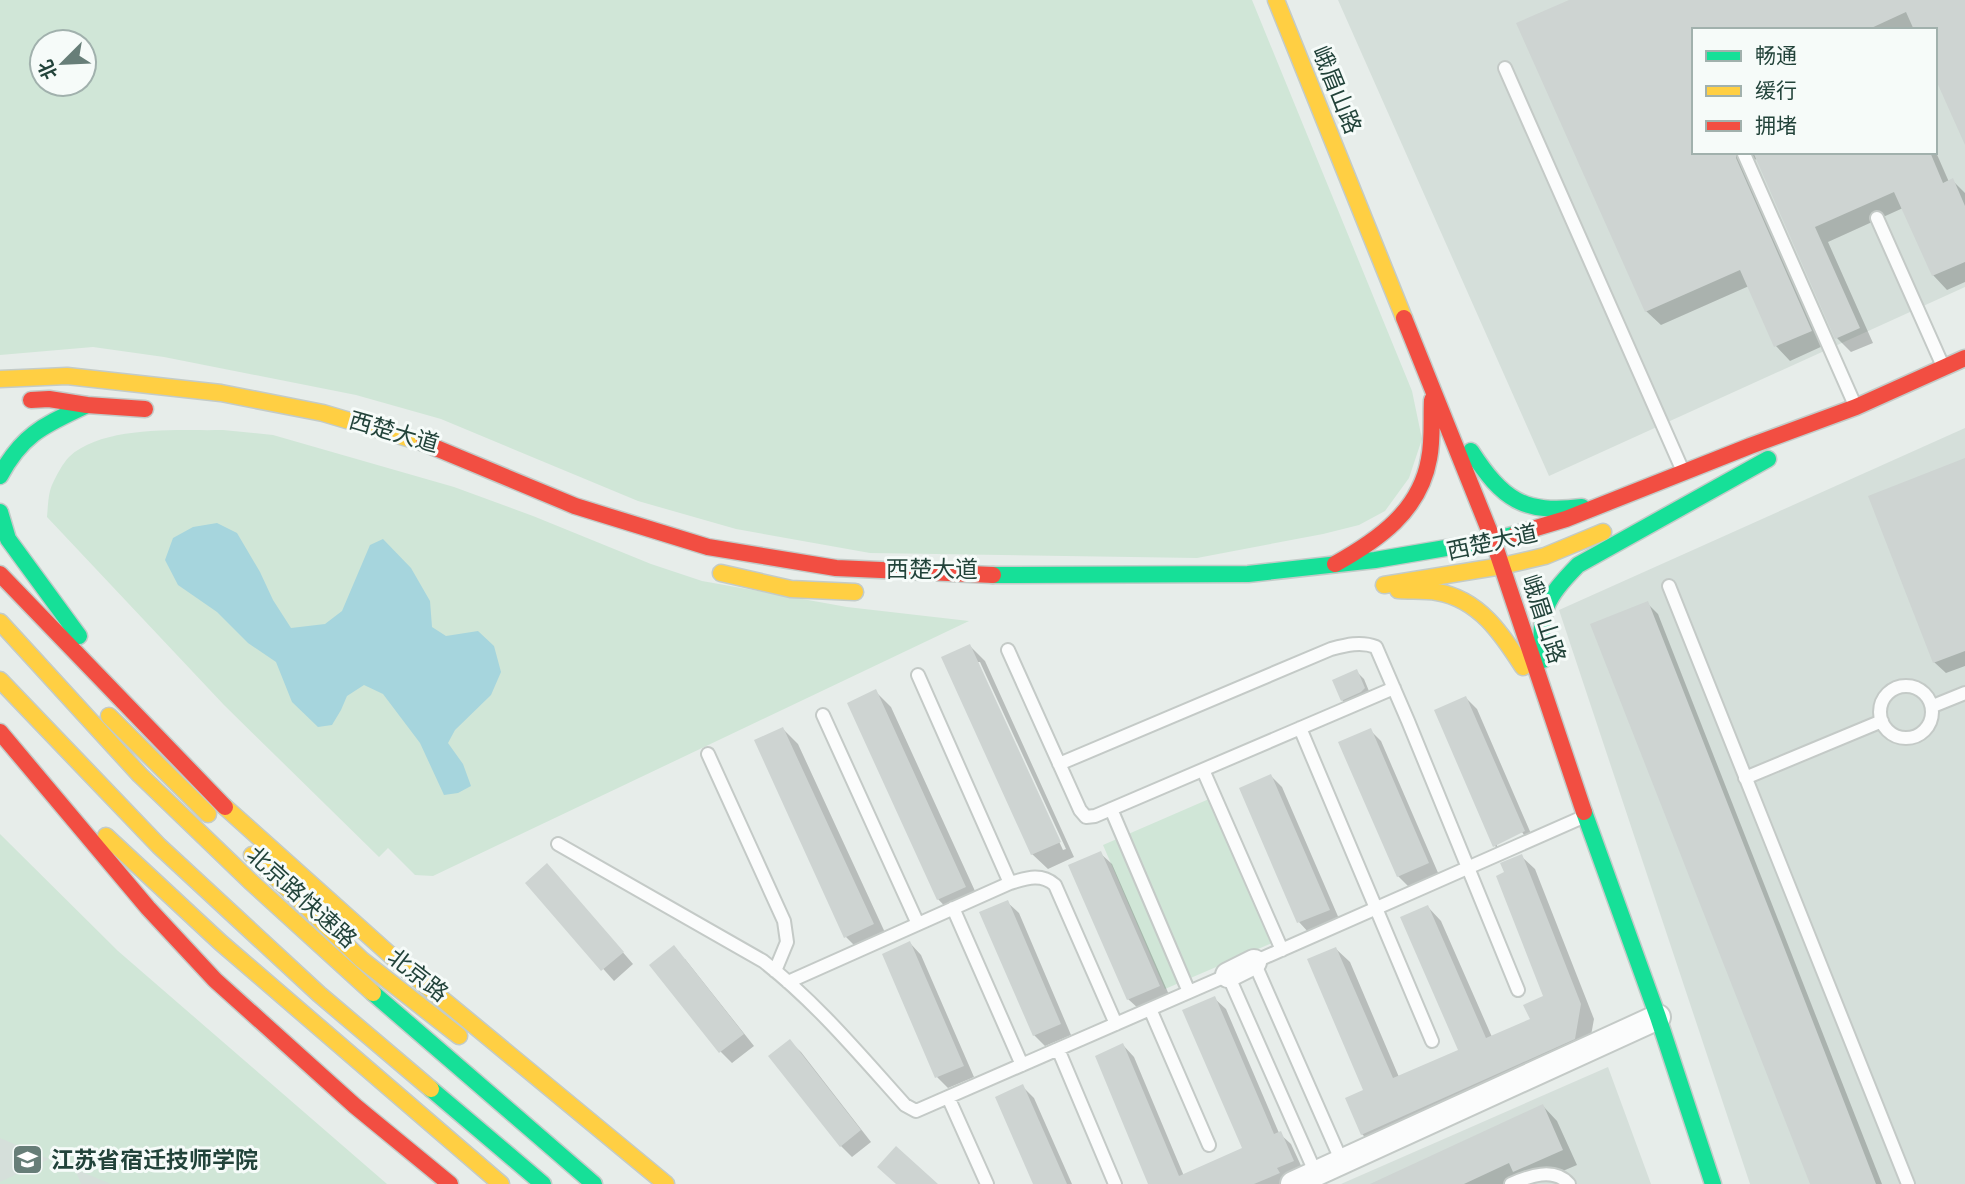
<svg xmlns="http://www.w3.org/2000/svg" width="1965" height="1184" viewBox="0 0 1965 1184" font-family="'Fira Sans','Noto Sans SC',sans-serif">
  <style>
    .built { fill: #d5dfda; fill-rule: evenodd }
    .green { fill: #d0e6d7; fill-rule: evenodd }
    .water { fill: #a6d5dd }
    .shadow { fill: #0003; fill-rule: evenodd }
    .building { fill: #ced4d2 }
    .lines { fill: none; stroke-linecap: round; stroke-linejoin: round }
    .lane-casing { stroke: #c4cac7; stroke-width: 16 }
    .street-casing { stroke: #c4cac7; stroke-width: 28 }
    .fast-casing { stroke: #c3cbc8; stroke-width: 19 }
    .slow-casing { stroke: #c3cbc8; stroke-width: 19 }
    .jam-casing { stroke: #c3cbc8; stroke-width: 19 }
    .lane { stroke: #fbfcfc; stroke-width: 12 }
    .street { stroke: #fbfcfc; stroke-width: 24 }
    .fast { stroke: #16e098; stroke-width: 16 }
    .slow { stroke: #ffcf43; stroke-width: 16 }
    .jam { stroke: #f24e42; stroke-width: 16 }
    .labels { text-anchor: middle; stroke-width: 6; stroke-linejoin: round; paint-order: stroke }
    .street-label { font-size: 23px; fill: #22433a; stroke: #f6fbf9 }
    .poi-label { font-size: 23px; font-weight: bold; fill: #22433a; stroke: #f6fbf9; text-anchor: start }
  </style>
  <rect width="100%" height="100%" fill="#e7edea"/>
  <path class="built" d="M1338 0H1965V287L1549 476ZM1694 30H1935V152H1694Z
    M1965 428V1184H1750L1559 610Z
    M1608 1067 1651 1184H1341Z
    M0 1137 113 1184H0Z"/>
  <path class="green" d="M0 0H1252L1412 391 1422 439 1409 478 1385 511 1359 525 1323 534 1197 558 870 553 736 529 638 501 441 419 356 395 164 357 93 347 0 355ZM42 42H84V84H42Z
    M223 430 273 435 454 487 533 516 651 564 702 581 847 607 969 621 433 876 415 875 388 848 379 857 224 705 47 517C48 507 48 494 52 485 56 476 63 463 69 457 103 425 179 431 223 430Z
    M1209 799 1272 943 1165 989 1103 845Z
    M0 834 118 951 387 1184H111L75 1169 81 1184H0V1182L49 1159 0 1138Z"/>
  <path class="water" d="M217 523 237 533 260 572 273 600 291 628 325 624 342 611 370 545 383 539 411 568 430 601 432 627 446 636 478 631 494 646 501 672 491 695 455 730 448 743 463 764 471 786 458 793 444 795 420 743 383 694 364 685 347 696 341 710 332 725 318 727 292 702 276 662 248 643 217 612 178 585 165 560 173 538 193 527Z"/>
  <path class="shadow" d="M1573 0H1965V134L1935 30H1694V152H1935V150L1949 182 1952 180 1965 193V282L1947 290 1933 275 1903 208 1828 242 1873 343 1851 352 1837 338 1758 160 1756 159 1750 164 1825 345 1790 361 1776 346 1749 286 1661 325 1646 311Z
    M1965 460V666L1946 673 1934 662Z
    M1647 603 1658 614 1882 1184H1812Z
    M970 646 985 661 1074 857 1048 869 1032 854ZM976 662H980L1066 849 1063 850Z
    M1357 672 1364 679 1371 696 1350 707 1342 700Z
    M876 692 891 707 980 902 953 915 938 899 849 704Z
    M1466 698 1477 709 1535 843 1506 857 1495 846ZM1522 832 1524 835 1497 847V843Z
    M783 729 798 744 888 939 861 952 846 937Z
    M1370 730 1381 741 1439 875 1409 887 1398 876Z
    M1271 776 1282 787 1340 921 1310 934 1299 922 1241 789Z
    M1100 853 1112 864 1170 997 1140 1010 1128 999Z
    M1521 856 1535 869 1594 1019 1588 1052 1376 1148 1362 1134 1366 1091 1336 949 1350 962 1399 1077 1460 1051 1428 907 1441 921 1492 1037 1532 1020 1546 997 1506 873Z
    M558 877 633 964 614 981 527 883Z
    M1007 902 1019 913 1071 1035 1045 1046 1034 1035Z
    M910 943 921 955 974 1077 948 1088 937 1077Z
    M685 959 754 1046 732 1063 721 1052 651 965Z
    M1214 998 1226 1009 1279 1133 1291 1144 1304 1172 1290 1184H1150L1123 1045 1134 1057 1184 1176 1244 1149Z
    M789 1041 801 1052 871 1142 852 1157 841 1146Z
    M1023 1087 1034 1098 1072 1184H1035Z
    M1543 1106 1557 1121 1577 1165 1532 1184H1528L1522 1178 1509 1184H1374Z"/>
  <path class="building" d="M1569 0H1965V145L1935 78V30H1914L1906 12 1867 30H1694V152H1736V158L1812 331 1774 347 1740 270 1645 312 1516 23Z
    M1753 152H1930L1943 183 1953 178 1965 206V262L1932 276 1894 192 1815 227 1860 328 1835 339Z
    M1965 458V651L1933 663 1868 496Z
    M1648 601 1780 937 1876 1184H1810L1590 624Z
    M970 644 1061 842 1031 855 941 657Z
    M1357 669 1365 688 1361 692 1341 701 1332 680Z
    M876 689 966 887 937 900 847 703Z
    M1466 696 1525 831 1493 847 1434 710Z
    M783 727 874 924 844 938 754 740Z
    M1371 728 1429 863 1397 877 1338 742Z
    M1271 774 1330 910 1297 923 1239 788Z
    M1101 851 1160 986 1127 1000 1068 865Z
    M1522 854 1581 1004 1575 1039 1361 1135 1345 1098 1363 1090 1307 959 1336 947 1393 1078 1458 1050 1400 917 1428 905 1486 1038 1530 1019 1523 1005 1543 996 1496 876 1504 872 1500 863Z
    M547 863 624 952 601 971 525 883Z
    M1008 900 1061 1024 1033 1036 979 912Z
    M910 941 964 1066 935 1078 882 954Z
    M674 945 744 1034 719 1053 649 965Z
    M1215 996 1274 1134 1281 1131 1294 1161 1277 1168 1280 1173 1254 1184H1148L1095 1056 1123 1043 1179 1176 1242 1148 1182 1010Z
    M790 1039 861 1130 840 1147 768 1056Z
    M1023 1084 1067 1184H1033L995 1097Z
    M1543 1104 1563 1150 1513 1172 1509 1163 1464 1184H1370Z
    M896 1146 938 1184H896L877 1167Z"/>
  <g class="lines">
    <defs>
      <path id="lane" d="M1505 68 1682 469
        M1744 154 1854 403
        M1877 218 1942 364
        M1669 586 1908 1184
        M1008 650 1080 810 1086 817 1095 816 1394 688
        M918 675 1010 883
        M1880 712a26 26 0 1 1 52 0a26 26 0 1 1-52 0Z
        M1933 706 1965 693
        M823 715 918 924
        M1300 728 1432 1041
        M708 754 784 921 787 942 775 971
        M1059 764 1331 649C1346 645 1361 641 1376 647L1408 721 1518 990
        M1203 770 1282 950
        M1745 778 1882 721
        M1111 809 1189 992
        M558 844 763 961C816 1002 860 1055 905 1105L916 1111 1228 975 1316 1174
        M953 908 1022 1065
        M788 982 1010 883C1027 878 1041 873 1055 885L1116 1024
        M1150 1009 1209 1145
        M1058 1049 1115 1184
        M948 1097 987 1184
        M1342 1162 1254 962 1583 817
        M1511 1184C1529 1176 1554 1167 1569 1184"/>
      <path id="street" d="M1228 975 1254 962
        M1293 1184 1658 1017"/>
      <path id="fast" d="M1471 451C1503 500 1523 514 1582 507
        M0 476C23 433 45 425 87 405
        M0 512 8 539 79 636
        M993 575 1248 574 1375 560 1493 540 1516 534
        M1543 660C1538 612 1545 599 1578 565L1768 459
        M1584 812 1658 1017 1713 1184
        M373 993 594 1184
        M431 1089 543 1184"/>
      <path id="slow" d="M1276 0 1404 318
        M0 379 67 376 221 393 323 413 424 443
        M721 573 791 589 855 592
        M1384 585 1502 566 1545 556 1603 532
        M1398 590C1411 591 1424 590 1437 592 1479 599 1502 634 1523 667
        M0 622 140 775 250 881 373 993
        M0 680 159 846 319 994 431 1089
        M109 716 208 814
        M225 807 407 970 666 1184
        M106 836 220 942 501 1184
        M252 855 362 960 459 1036"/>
      <path id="jam" d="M1404 318 1493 540 1584 812
        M31 400 49 399 87 405 145 409
        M424 443 575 506 708 547 836 568 993 575
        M1516 534 1566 519 1750 446 1856 407 1965 358
        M1335 564C1378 540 1420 511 1429 459 1433 440 1431 420 1432 400
        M0 574 225 807
        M0 732 148 908 215 980 355 1106 450 1184"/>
    </defs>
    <use href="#lane" class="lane-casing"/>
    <use href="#street" class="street-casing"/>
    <use href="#fast" class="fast-casing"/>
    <use href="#slow" class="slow-casing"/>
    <use href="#jam" class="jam-casing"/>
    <use href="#lane" class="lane"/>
    <use href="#street" class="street"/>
    <use href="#fast" class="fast"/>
    <use href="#slow" class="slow"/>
    <use href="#jam" class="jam"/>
  </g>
  <defs>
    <symbol id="school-square" viewBox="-11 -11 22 22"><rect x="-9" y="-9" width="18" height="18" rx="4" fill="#677e78" stroke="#f6fbf9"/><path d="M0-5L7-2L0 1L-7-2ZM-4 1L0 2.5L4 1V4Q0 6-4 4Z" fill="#fff"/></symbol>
  </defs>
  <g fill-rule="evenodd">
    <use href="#school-square" x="10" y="1142" width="35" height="35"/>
  </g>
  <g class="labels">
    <g class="street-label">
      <text transform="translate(1337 90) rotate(68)" y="8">峨眉山路</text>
      <text transform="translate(394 432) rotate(16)" y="8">西楚大道</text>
      <text transform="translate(1492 542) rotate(-12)" y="8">西楚大道</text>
      <text x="932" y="577">西楚大道</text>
      <text transform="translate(1544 619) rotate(72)" y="8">峨眉山路</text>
      <text transform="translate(302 897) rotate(42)" y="8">北京路快速路</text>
      <text transform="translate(418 975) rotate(38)" y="8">北京路</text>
    </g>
    <g class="poi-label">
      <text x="51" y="1168">江苏省宿迁技师学院</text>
    </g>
  </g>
  <rect x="1692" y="28" width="245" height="126" fill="#f6fbf9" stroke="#a1b1ad" stroke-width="2"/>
  <rect x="1706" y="51" width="35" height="10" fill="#16e098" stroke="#a1b1ad" stroke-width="2"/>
  <text x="1755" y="63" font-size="21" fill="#22433a">畅通</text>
  <rect x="1706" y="86" width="35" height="10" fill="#ffcf43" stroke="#a1b1ad" stroke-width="2"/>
  <text x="1755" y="98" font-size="21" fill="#22433a">缓行</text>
  <rect x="1706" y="121" width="35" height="10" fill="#f24e42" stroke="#a1b1ad" stroke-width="2"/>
  <text x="1755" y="133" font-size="21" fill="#22433a">拥堵</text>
  <g transform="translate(63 63) rotate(246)"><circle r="33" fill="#f6fbf9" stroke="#a1b1ad" stroke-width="2"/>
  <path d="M0-5L12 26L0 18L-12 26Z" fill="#677e78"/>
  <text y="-10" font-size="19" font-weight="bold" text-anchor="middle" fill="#22433a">北</text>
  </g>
</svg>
